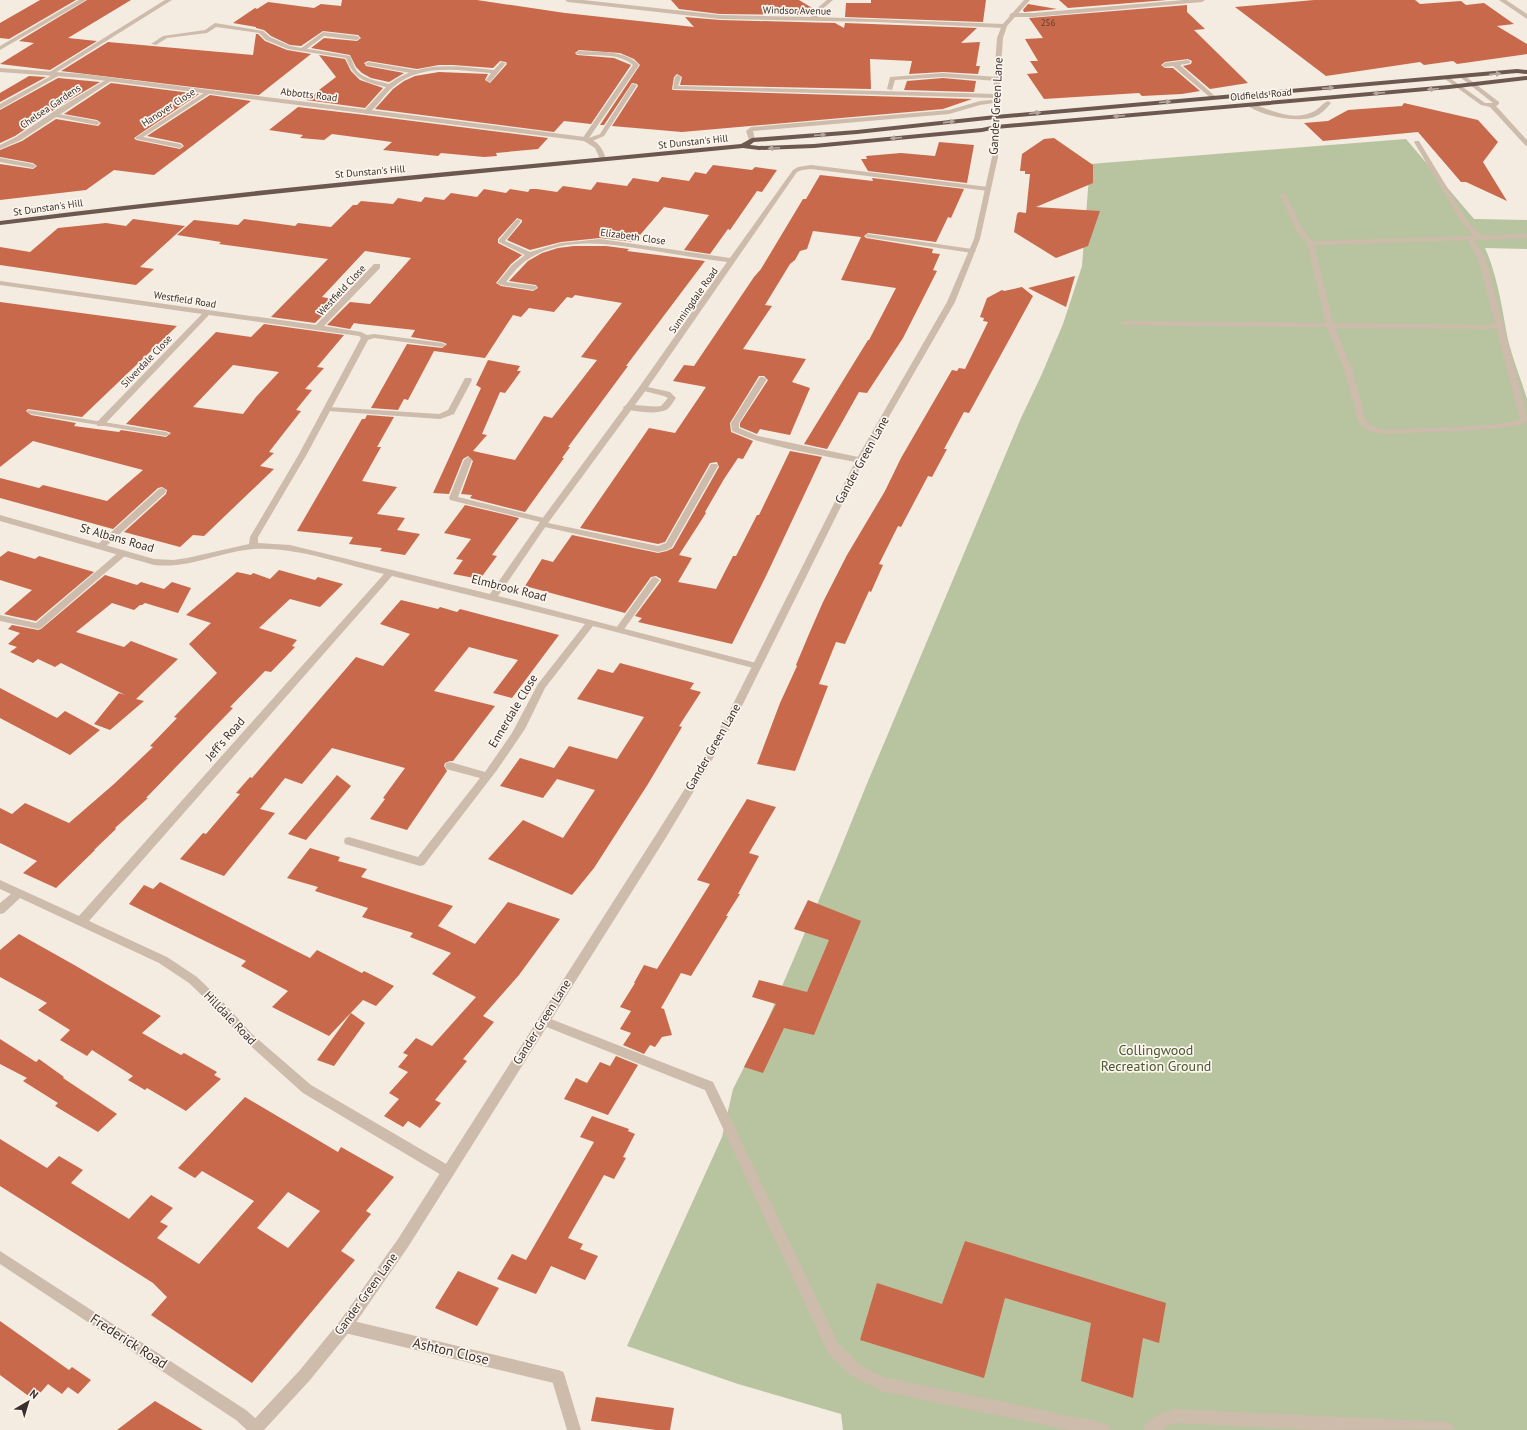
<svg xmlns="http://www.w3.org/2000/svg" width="1527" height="1430" viewBox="0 0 1527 1430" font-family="'PT Sans',sans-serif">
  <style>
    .green { fill: #b8c4a0 }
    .building { fill: #c8694b; fill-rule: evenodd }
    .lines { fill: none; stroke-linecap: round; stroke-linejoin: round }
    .service { fill: #cdbbac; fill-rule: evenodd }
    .minor { fill: #cdbbac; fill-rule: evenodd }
    .tertiary { fill: #cdbbac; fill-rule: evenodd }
    .trunk { fill: #6c584f; fill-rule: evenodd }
    .oneway { fill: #b4a69e }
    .labels { text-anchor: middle; stroke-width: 3.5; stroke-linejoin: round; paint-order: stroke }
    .far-number-label { font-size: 9px; fill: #5e3e33 }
    .far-street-label { font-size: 10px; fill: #3b302b; stroke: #fbf5ee }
    .street-label { font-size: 12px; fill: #3b302b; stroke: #fbf5ee }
    .near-park-label { font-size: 14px; fill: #4a5a2e; stroke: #fbf5ee }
    .near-street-label { font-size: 14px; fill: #3b302b; stroke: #fbf5ee }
  </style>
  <rect width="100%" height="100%" fill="#f4ebe1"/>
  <path class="green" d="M1406 139 1474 219 1527 220V249L1485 248C1498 277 1502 309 1508 340 1513 360 1521 379 1527 399V1430H843L841 1414 738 1384 627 1346 722 1137 733 1089 765 1026 836 860 866 786 1021 418 1041 376 1063 324 1082 266 1090 164Z"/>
  <path class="building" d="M40 0H76L9 39 0 38V23Z
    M87 0H131L68 38 97 41 50 70 0 64 34 43 19 41Z
    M342 0H477L565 13 694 27 685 17 720 20 835 23 844 28 845 23 977 28 961 43 980 42 976 66H980L978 74 943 72 909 74 912 61 870 59 871 89 680 85 682 77 677 74 674 77 672 89 673 90 972 99 943 109 682 132 612 126 638 86 637 84 632 83 604 125H600L640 65 634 59 620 53 579 50 575 53 577 55 614 58 631 65 591 124 564 121 554 132 375 109 393 89 404 81 415 76 439 72 488 74 485 80 490 83 507 64 506 62 500 61 493 68 453 65H439L417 69 368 61 364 63 366 66 404 73 389 82 371 78 362 73 356 67 350 55 311 48 324 38 357 41 361 38 358 35 323 31 301 46 290 45 271 36 264 30 256 28V27L233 23 255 8 257 9 268 2 314 8 321 4 341 6Z
    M671 0H799L814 9 810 15 720 14 679 9Z
    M871 0H986L983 22 845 17 846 3H871Z
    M1059 0H1167L1068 8Z
    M1314 0H1415L1420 4 1461 1 1466 5 1484 3 1514 24 1497 26 1527 44V54L1457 64 1453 61 1424 65 1420 62 1326 76 1235 7Z
    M1028 4 1057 9 1024 12 1023 10Z
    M1187 5V12L1205 29 1194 30 1248 83 1210 89 1183 66 1191 64 1192 61 1188 59 1165 62 1161 65 1165 68H1173L1200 91 1182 94 1142 96 1139 93 1044 99 1027 74 1038 73 1030 61H1038L1025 39 1043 38 1029 18Z
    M256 34H258L265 41 287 50 311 54 259 95 61 71 108 42 253 55Z
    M319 55 345 59 351 71 360 80 383 88 365 108 306 100 336 77Z
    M29 76 46 77 0 102V93Z
    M58 78 100 82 58 107 15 136 0 143V110Z
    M943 78 976 81 974 92 904 90 907 81Z
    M111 83 199 94 134 138 136 140 180 149 184 146 181 143 147 136 210 95 251 101 154 175 114 170 86 190 0 200V164L33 169 37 166 33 163 0 157V150L22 141 56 119 98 126 101 123 97 120 64 114Z
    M1404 103 1478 120 1498 142 1483 162 1507 201 1466 182H1461L1418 132 1323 141 1304 123 1328 121 1348 110 1402 106Z
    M298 107 365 115 548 138 538 149 496 153 497 156 484 157 441 153 438 156 383 150 392 142 332 134 324 140 300 138 303 135 269 130Z
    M1054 138 1093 165V183L1036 207 1100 211 1088 246 1056 258 1014 232 1017 214 1019 212 1026 213 1030 174H1025V171H1020L1022 154 1044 139Z
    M939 142 974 145 967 183 868 171 861 159H867L866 156 901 153 935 156Z
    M713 165 752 170 755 167 777 170 762 192 757 191 730 230 728 229 710 254 684 250 709 215 664 207 634 242 600 238 561 242 530 250 507 240 522 222V220L517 218 498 239V243L522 255 511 264 496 283 501 286 533 291 538 288 536 285 509 281 528 261 542 253 558 248 574 246H606L629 249 627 251 705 261 626 366H628L568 447H570L562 458H564L525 512 470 498 472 495 461 494 473 461 468 456 463 459 449 494 433 493 481 388 476 385 488 360 520 366 517 371H521L505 393 500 392 482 434 487 435 473 451 515 460 544 416 552 418 597 360 581 357 622 303 575 295 572 298 567 297 554 312 529 308 521 317 513 315 485 358 434 351 408 400 404 399 398 410 371 408 407 344 442 348 447 344 442 342 411 337 415 330 360 324 354 323 350 329 327 325 350 302 370 304 411 258 365 251 322 297 338 300 315 323 271 317 328 259 219 244 221 242 177 235 194 220 238 225 244 219 295 226 298 223 331 227 353 205H357L361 201 393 204 398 198 421 202 425 197 444 200 451 193 477 197 484 189 506 193 510 189 528 192 530 189H537L557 192 563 186 591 190 597 182 627 186 633 178 658 182 662 177 689 181 695 172 706 174Z
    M820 175 873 181 872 178 964 189 951 218 948 217 936 242 868 233 864 236 866 238 933 249 932 253 940 254 933 270 937 271 903 338 867 393 859 392 827 449 804 444 868 340H869L896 288 841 280 861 237 813 231 807 249 800 251 795 260 790 264 765 305 772 306 743 349 806 359 792 382 810 388 790 435 760 429 757 434 740 427V423L768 380 764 376H759L730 423 731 432 753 441 743 459 738 458 724 479 705 512 706 513 679 555 692 558 678 582 716 589 733 556H736L757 515H759L790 451 822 457 766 576 732 644 638 622 642 618 635 616 661 581V579L656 576 651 577 625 613 525 586 542 559 553 562 572 535 658 553 667 551 673 548 719 467 717 462 710 463 665 542 658 544 580 528 649 428 675 433 706 387 673 381 684 365 694 366 754 277 761 269 803 199H806Z
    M133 219 185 226 140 267 154 269 136 285 0 265V247L30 252 58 228 106 223 126 226Z
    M1075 276 1066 307 1028 288Z
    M1022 287 1033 296 969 413 964 412 944 449H947L932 477 928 476 901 527 898 526 879 564 883 565 871 592 869 591 845 644 836 642 819 684 828 686 795 771 757 764 780 703 797 666 796 665 809 634 823 602 847 555 885 491 901 458 952 370 957 371 959 368 965 369 988 322 983 321 984 318 980 317 987 298 1002 290 1004 291Z
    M0 302 177 326 82 417 28 409 26 411 31 415 76 423 74 426 119 432 121 430 166 437 171 433 166 431 126 424 216 332 251 337 264 324 344 335 317 367 324 368 305 389 312 390 296 410 301 411 269 452 274 453 260 466 274 469 204 536 193 535 180 547 124 532 166 494 167 490 162 487 158 488 113 529 0 498V478L39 488 43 485 107 501 143 470 33 441 0 467ZM233 365 279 372 256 397 243 414 193 407Z
    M367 415 394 417 377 447H381L362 481 397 487 377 514 405 518 397 530 420 534 405 555 380 551 382 548 349 544 353 537 297 531 362 419H365Z
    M465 505 519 518 492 555 497 556 480 579 453 574 463 560 456 559 471 539 444 533Z
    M8 551 35 559 39 556 94 572 36 621 12 616 4 614 32 590 0 580V557Z
    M279 570 315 580 318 577 343 584 320 607 290 599 259 628 297 640 292 646 295 647 271 672 265 671 230 707 233 708 146 798H148L115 828 116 829 94 850H95L56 888 23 873 37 861 0 843V808L12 814 25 803 69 823 114 784 153 747 150 746 177 718 174 717 217 673 189 644 211 623 186 615 237 572 251 575 253 573 270 579Z
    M105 575 137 585 141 582 164 589 172 582 191 588 178 613 145 603 142 605H140L134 610 112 603 76 632 124 647 131 641 178 659 136 699 144 701 110 730 94 724 119 693 125 695 61 663 55 667 38 659 33 663 10 652 17 647 8 644 20 633 8 629 12 625 38 630 41 629Z
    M401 600 438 609 440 607 457 612 460 609 559 635 512 698 493 693 518 660 469 647 434 691 495 706 453 761H450L445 763 444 766 447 771 407 830 370 819 385 799 383 798 405 768 332 748 302 784 285 778 260 809 275 813 224 876 180 859 203 833 206 834 240 794 236 793 250 777 252 778 356 657 383 666 410 634 380 624Z
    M620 663 694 683 690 689 701 692 679 726 682 727 648 784 594 868 572 895 488 859 523 820 563 838 595 790 557 779 543 798 500 786 520 758 554 768 569 746 617 759 644 717 577 699 598 669 613 673Z
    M0 688 57 718 65 711 100 730 70 755 0 718Z
    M337 775 351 786 306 840 288 834Z
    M747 799 776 807 749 853 759 856 738 894H740L726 916H728L691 976 681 973 661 1008 664 1009 672 1035 662 1037 655 1047 650 1045 644 1054 623 1045 631 1033 620 1029 631 1011 620 1007 635 983H634L644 965 657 969 710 884 697 880Z
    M310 848 340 857 338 861 367 869 361 877 453 906 438 926 475 944 508 902 560 919 519 975 483 1016 494 1022 463 1059 467 1061 435 1100 441 1103 420 1128 408 1121 403 1127 384 1116 399 1099 389 1093 408 1072 398 1067 408 1055 403 1053 416 1038 432 1046 476 997 432 974 451 953 410 937 413 933 362 917 368 908 315 891 318 887 287 878Z
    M160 882 310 958 317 950 362 973 364 971 394 986 376 1006 363 1000 329 1036 272 1007 288 991 241 966 246 961 129 904 144 885 153 889Z
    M808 900 861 921 814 1035 784 1028 763 1073 744 1067 776 1004 752 997 759 980 807 992 829 940 794 929Z
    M19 934 76 966 161 1016 142 1033 181 1055 184 1053 217 1072 214 1075 221 1079 186 1111 147 1088 145 1090 128 1080 133 1076 92 1050 87 1056 60 1040 70 1030 38 1010 47 1003 0 977V950Z
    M351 1013 365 1023 334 1066 317 1060Z
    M0 1039 36 1062 39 1059 64 1077 63 1078 117 1114 98 1132 55 1106 58 1103 23 1081 27 1078 0 1064Z
    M616 1056 638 1065 608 1115 564 1099 576 1078 587 1083 600 1062 610 1066Z
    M245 1097 338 1152 341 1147 394 1177 366 1211 371 1214 341 1251 355 1260 252 1383 151 1315 167 1297 153 1283 0 1186V1139L47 1168 59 1156 83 1170 71 1183 129 1219 151 1195 173 1208 160 1222 168 1226 157 1238 199 1264 254 1201 202 1171 195 1178 178 1168ZM288 1192 320 1211 288 1248 257 1228Z
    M592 1116 629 1129 628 1131 635 1134 623 1157 626 1158 614 1179 604 1175 568 1238 583 1244 580 1249 598 1256 585 1280 551 1266 536 1294 497 1279 512 1254 526 1260 594 1142 580 1137Z
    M965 1241 1166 1303 1159 1343 1143 1338 1133 1398 1081 1381 1091 1323 1005 1298 984 1378 860 1340 877 1283 942 1304Z
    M458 1271 499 1288 477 1326 435 1308Z
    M0 1321 69 1370 72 1367 91 1380 78 1394 68 1387 62 1394 48 1384 34 1400 0 1375Z
    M596 1397 674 1408 670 1430H656L591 1421Z
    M155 1401 203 1430H117Z"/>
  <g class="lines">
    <path class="service" d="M165 0H172L55 73 58 74V76L0 109V104L51 76 48 75V73Z
      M323 32 357 36 360 38 357 40 324 36 304 51H300V49Z
      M579 51C598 52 626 50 639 65L589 138 600 134 632 84 637 85 604 136 590 142 582 139 633 65C619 52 595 57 577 54L576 53Z
      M1188 60 1190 61V63L1180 65 1216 97V99H1212L1173 66 1165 67 1162 65 1165 63Z
      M368 62 416 70 419 72 416 74 366 65 365 64Z
      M943 73 997 77 1000 79 997 81 943 77 895 80 892 90 887 89 890 77Z
      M678 75 681 77 678 86 996 94 999 96 996 98 673 89 675 77Z
      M992 100 994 101V103L980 105 949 114 753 131 755 140 752 142 749 140 746 131 751 127 949 110 980 101Z
      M1328 101 1331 103C1326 109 1321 114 1314 117 1297 123 1261 116 1247 105L1250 103C1269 109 1290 121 1310 113 1318 111 1321 104 1328 101Z
      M53 113 97 121 100 123 97 125 51 116V114Z
      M138 136 180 144 183 146 180 148 136 139V137Z
      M1415 141H1419L1468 222 1481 235 1527 234V238L1473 240 1486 258 1527 416V422L1515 426 1477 430 1384 434C1373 432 1364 431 1358 421L1344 369 1327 327 1124 325 1120 323 1124 321 1326 323 1307 243 1297 232 1280 195 1283 193 1286 195 1303 231 1312 241 1474 236 1462 223 1414 142ZM1467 240 1478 258 1495 323 1487 325 1333 323 1314 245ZM1335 328 1487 329 1496 328 1520 419 1513 422 1477 426 1384 430C1377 428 1370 427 1366 421L1352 369Z
      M0 158 33 164 36 166 33 168 0 162Z
      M868 234 972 249 976 251 972 253 866 237 865 236Z
      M760 377H763L767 379 739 423V428L758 436 863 458 864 460 863 462 860 463C817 454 772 449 732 431L731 423Z
      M465 378H471L472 380 454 414 440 419 328 411 324 409 328 407 439 414 448 410Z
      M640 386H643L670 392 676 398C673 402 670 408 666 410 654 415 636 411 624 409L623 407C629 402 652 408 661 406L668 398 664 396 640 390Z
      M28 410 166 432 170 434 166 436 31 414 27 412Z
      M468 457 472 460 458 497 548 519V523L658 546 666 543 711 464H717L718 466 672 547 667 550 658 552 540 526 539 524 540 522 450 500 449 498 464 460Z
      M162 488 165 489 166 491 165 493 104 548H98L97 546 98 544 159 489Z
      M123 550 127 553 126 555 41 628 38 629 0 621V615L36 623 120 551Z
      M655 577 660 580 658 582 622 632H616L614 630 616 628 652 578Z
      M543 1016 713 1082 838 1343 860 1365 883 1377 1104 1423 1109 1425 1111 1430H1069L881 1391 850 1375 828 1353 705 1090 539 1024 537 1021 539 1018Z
      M558 1370 563 1372 565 1377 581 1430H567L551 1377 553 1372Z
      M1175 1409 1447 1422 1452 1424 1454 1429 1318 1430 1175 1423 1167 1426 1162 1430H1143C1148 1417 1163 1413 1175 1409Z"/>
    <path class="minor" d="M79 0H86L0 50V46Z
      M565 0H583L720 15 811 17 815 10 827 0H833L819 12 817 17 1004 24 1007 26 1004 28 877 22 720 19 568 2Z
      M1184 0H1205L1202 2 1033 17H1012L1009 15 1012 13H1033Z
      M1499 0H1506L1527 14V19Z
      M215 23 263 31 270 37 290 46 350 56C352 60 353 64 355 68 361 79 378 81 389 84 421 60 457 66 494 70L501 62 506 63 491 81 489 82 486 80 491 73C457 70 420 63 392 88 383 95 376 110 366 114L364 113V111L386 87C365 82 354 79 346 58L288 49 266 40 259 33 216 27 207 33 167 38 156 45 151 44 163 36 205 30Z
      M109 78 112 80 111 81 21 140 0 149V145L16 137 59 108Z
      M207 91 212 92 140 139 135 138Z
      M811 165 988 187 991 189 988 191 811 169 802 170 797 172 646 390 548 523 498 596 760 664 762 666 760 668 757 669 593 626 545 688 525 729 497 770 424 865 420 866 345 844 344 841 345 838 349 837 418 857 480 778 446 769 445 766 446 763 450 762 485 772 512 733 538 684 585 624 392 576 89 921 167 957 197 977 223 1002 252 1034 311 1085 453 1168 454 1172 453 1176 448 1178 443 1176 303 1093 244 1040 215 1008 189 983 159 963 20 898 4 913 0 914V903L11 894 0 889V880L79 916 384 574C343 564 294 546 253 549 219 552 189 569 154 565L0 521V515L154 559 173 560 187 558 249 544 250 537 299 454 361 338 359 336 209 315 103 426H97V422L202 314 0 285V281L316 325 374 264H380V268L324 326 361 332 367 335 374 334 442 343 446 345 442 347 374 338 368 340 307 454 258 537V543L290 545 490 594 542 519 640 386 727 262C703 259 679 255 655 251 614 245 565 234 527 260 519 265 512 274 506 282L536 286 537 288 533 290 501 285 497 283 512 265 525 255 499 242V240L516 220 518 219 521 221 505 241 530 252 561 243 600 239 730 258 793 170 798 167Z
      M0 1251 246 1410 261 1423 262 1430H247L236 1420 0 1264Z
      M345 1319 558 1370 563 1372 565 1377 563 1382 558 1384 345 1333 340 1331 338 1326 340 1321Z"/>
    <path class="tertiary" d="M1024 0H1030L1007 26 1003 38 1000 79 998 157 980 239 955 302 864 460 740 710 707 769 665 839 408 1247 350 1331 310 1380 264 1430H247L249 1425 300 1370 340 1321 398 1239 657 833 698 768 730 710 856 460 947 302 974 239 992 157 994 79 997 38 1002 25Z
      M0 68 83 74 585 137C598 141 603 148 606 160L601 161 595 148 584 141 83 78 0 72Z
      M1447 76 1485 103H1493L1460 77 1465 76 1499 102V104L1496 106 1527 140V146L1525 145 1490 107 1481 105 1445 79V77Z"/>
    <path class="trunk" d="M1517 69 1527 70V74L1517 73 996 119 857 134 754 142 750 145 759 146 814 144 982 128 996 125 1449 85 1527 76V80L1449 89 996 129 982 132 814 148 759 150 743 148C495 172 247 194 0 225V221C246 189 494 168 741 144L752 138 857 130 996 115Z"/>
  </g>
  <defs><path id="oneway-solid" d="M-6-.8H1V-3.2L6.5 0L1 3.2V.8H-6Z"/></defs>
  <g class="oneway">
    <use href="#oneway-solid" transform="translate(1495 74) rotate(-6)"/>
    <use href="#oneway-solid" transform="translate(1328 88) rotate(-4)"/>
    <use href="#oneway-solid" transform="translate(1433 89) rotate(175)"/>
    <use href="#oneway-solid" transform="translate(1379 93) rotate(175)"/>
    <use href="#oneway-solid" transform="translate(1165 102) rotate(-5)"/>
    <use href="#oneway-solid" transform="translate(1035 113) rotate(-6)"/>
    <use href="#oneway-solid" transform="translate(1119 116) rotate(175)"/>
    <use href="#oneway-solid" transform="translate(949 122) rotate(-6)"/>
    <use href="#oneway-solid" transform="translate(820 135) rotate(-4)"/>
    <use href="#oneway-solid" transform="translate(896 138) rotate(175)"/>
    <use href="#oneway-solid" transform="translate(774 148) rotate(177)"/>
  </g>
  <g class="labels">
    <g class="far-number-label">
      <text x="1048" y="26">256</text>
    </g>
    <g class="far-street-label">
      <text transform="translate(797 10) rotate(1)" y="4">Windsor Avenue</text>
      <text transform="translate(309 94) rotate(7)" y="4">Abbotts Road</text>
      <text transform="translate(1261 94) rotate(-5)" y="4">Oldfields Road</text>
      <text transform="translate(50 106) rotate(-34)" y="4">Chelsea Gardens</text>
      <text transform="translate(168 107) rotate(-33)" y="4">Hanover Close</text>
      <text transform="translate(693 141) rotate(-6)" y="4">St Dunstan's Hill</text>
      <text transform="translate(370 171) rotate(-5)" y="4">St Dunstan's Hill</text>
      <text transform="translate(48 207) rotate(-8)" y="4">St Dunstan's Hill</text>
      <text transform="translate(633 236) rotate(8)" y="4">Elizabeth Close</text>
      <text transform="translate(341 290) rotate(-47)" y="4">Westfield Close</text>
      <text transform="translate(185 299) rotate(9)" y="4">Westfield Road</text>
      <text transform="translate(693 300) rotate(-55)" y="4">Sunningdale Road</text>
      <text transform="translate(146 361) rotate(-46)" y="4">Silverdale Close</text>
    </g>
    <g class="street-label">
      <text transform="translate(996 106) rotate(-87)" y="4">Gander Green Lane</text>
      <text transform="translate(862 460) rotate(-61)" y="4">Gander Green Lane</text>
      <text transform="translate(117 538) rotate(16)" y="4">St Albans Road</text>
      <text transform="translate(509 588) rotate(14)" y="4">Elmbrook Road</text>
      <text transform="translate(513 711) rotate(-59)" y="4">Ennerdale Close</text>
      <text transform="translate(225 739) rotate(-49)" y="4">Jeff's Road</text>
      <text transform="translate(713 747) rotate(-60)" y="4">Gander Green Lane</text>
      <text transform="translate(230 1018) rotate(46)" y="4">Hilldale Road</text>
      <text transform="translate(542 1022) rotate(-58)" y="4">Gander Green Lane</text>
      <text transform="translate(366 1294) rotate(-54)" y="4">Gander Green Lane</text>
    </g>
    <g class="near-park-label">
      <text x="1156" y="1055">Collingwood<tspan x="1156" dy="16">Recreation Ground</tspan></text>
    </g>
    <g class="near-street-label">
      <text transform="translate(129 1341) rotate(33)" y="5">Frederick Road</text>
      <text transform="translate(451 1351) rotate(13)" y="5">Ashton Close</text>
    </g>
  </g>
  <g transform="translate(28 1402) rotate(38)" stroke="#fbf5ee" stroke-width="3" paint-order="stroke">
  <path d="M0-3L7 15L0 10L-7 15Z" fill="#3b302b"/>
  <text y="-6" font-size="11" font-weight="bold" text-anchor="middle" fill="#3b302b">N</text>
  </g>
</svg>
